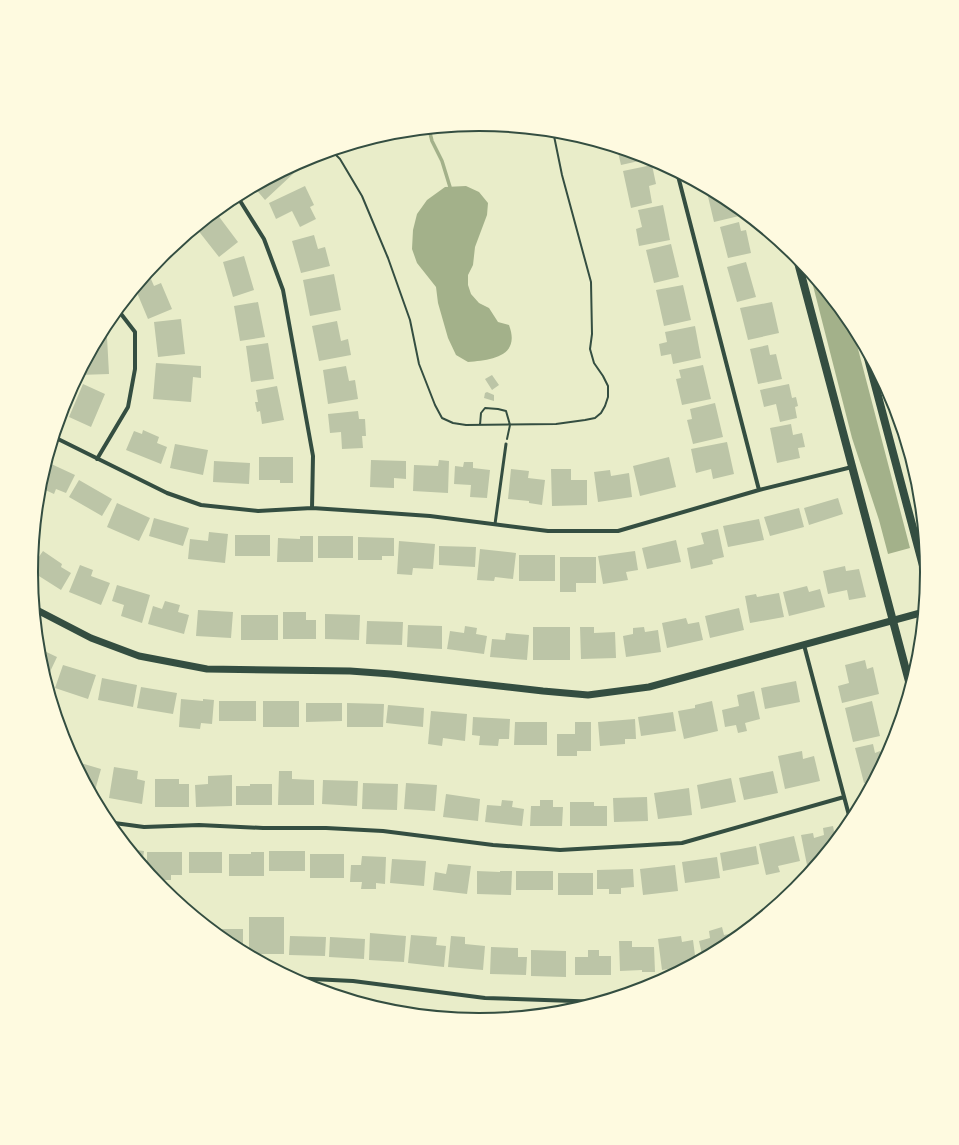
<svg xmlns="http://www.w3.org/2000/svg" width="959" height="1145" viewBox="0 0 959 1145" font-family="'Exo 2',sans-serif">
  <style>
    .water { fill: #a3b18a }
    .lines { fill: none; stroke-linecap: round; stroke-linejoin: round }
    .stream { stroke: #a3b18a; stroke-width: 3.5 }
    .building { fill: #bcc5a7 }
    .path { stroke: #344e41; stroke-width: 2 }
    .service { stroke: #344e41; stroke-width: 3 }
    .minor { stroke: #344e41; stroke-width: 4 }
    .tertiary { stroke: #344e41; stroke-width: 7 }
    .secondary { stroke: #344e41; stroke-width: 8 }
    .rim { fill: none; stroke: #344e41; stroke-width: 2 }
  </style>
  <rect width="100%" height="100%" fill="#e9edc9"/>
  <path class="water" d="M466 186 479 192 488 203 487 215 475 247 473 265 468 275V285L471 294 479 303 489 308 498 322 509 325C521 357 491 360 468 362L456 355 448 338 438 303 436 287 417 263 412 249 413 230 417 214 427 200 445 187Z
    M809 270 851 322 910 548 888 554 879 520 852 438Z"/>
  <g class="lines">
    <path class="stream" d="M429 129 432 141 442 161 450 187"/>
  </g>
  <path class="building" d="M617 148 647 157 648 159 621 165Z
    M652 165 656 184 649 186 652 203 631 208 623 171Z
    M289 168 294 173 265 200 254 187Z
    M305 186 314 205 310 207 316 219 300 227 292 211 276 219 269 203Z
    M706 188 729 200 737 206 739 216 714 222Z
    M663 205 670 240 639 246 636 229 642 227 638 210Z
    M217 214 238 242 219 257 197 229Z
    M739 222 741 231 746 230 751 253 728 258 720 227Z
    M314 235 318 249 325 247 330 266 301 273 292 241Z
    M671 244 679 277 654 283 646 250Z
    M244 256 254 290 233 297 223 262Z
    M746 262 756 297 737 302 727 267Z
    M334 274 341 310 310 316 303 280Z
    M151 279 154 286 161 283 172 309 148 319 135 288 139 284Z
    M683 285 691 320 664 326 656 290Z
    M258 302 265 337 240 341 234 306Z
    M772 302 779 333 748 340 740 308Z
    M181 319 185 354 158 357 154 322Z
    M337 321 341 341 348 339 351 355 319 361 312 326Z
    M695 326 701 358 673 364 671 354 661 356 659 344 667 342 665 332Z
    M99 337H107L109 374 79 375Z
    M268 343 274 379 251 382 246 346Z
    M768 345 770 355 776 354 782 379 758 384 750 349Z
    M156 363 201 366V378L193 377 191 402 153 399Z
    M703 365 711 399 682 405 676 379 681 378 679 370Z
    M346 366 349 381 355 380 358 399 328 404 323 370Z
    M492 375 499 385 492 390 485 379Z
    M83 384 105 394 91 427 69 417Z
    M789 384 792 398 796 397 798 406 795 407 797 418 780 422 776 404 764 407 760 390Z
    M277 386 284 420 262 424 260 411 257 412 255 402H258L256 390Z
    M487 392 494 395V401L484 398 485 393Z
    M715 403 723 437 693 444 687 420 692 419 690 409Z
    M358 411 359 419H365L366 436H362L363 448 342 449 341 432 330 433 328 414Z
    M791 424 793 435 802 433 805 447 798 448 800 458 777 463 770 428Z
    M143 430 159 437 157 443 167 447 161 464 126 450 134 431 142 434Z
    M727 442 734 474 713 479 711 469 696 473 691 449Z
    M175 444 208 450 203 475 170 468Z
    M259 457H293V483H280V480H259Z
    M669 457 676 487 640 496 633 466Z
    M371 460 406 461V479L394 478V488L370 487Z
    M439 460 449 461 448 493 413 491 414 465 438 466Z
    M214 461 250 463 249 484 213 482Z
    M47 462 75 475 66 493 56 489 54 494 39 487Z
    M464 462H473V468L490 470 487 498 470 497 471 485 454 484 455 466 463 467Z
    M511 469 529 471 528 478 545 480 542 505 529 503V501L508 499Z
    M551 469H571V480H587V505L552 506Z
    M610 470 611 476 629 473 632 497 598 502 594 472Z
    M79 480 112 499 102 516 69 497Z
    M838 498 843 514 809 525 804 508Z
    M117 503 150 518 139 541 107 527Z
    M799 508 804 527 770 536 764 517Z
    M154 518 189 528 183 546 149 536Z
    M759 519 764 540 728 547 723 526Z
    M718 529 724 557 712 560 713 564 691 569 687 548 704 544 701 533Z
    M209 532 228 534 225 563 188 559 190 539 208 541Z
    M235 535H270V556H235Z
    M300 536H313V562H277L278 538 300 539Z
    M318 536H353V558H318Z
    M358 537 394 538V556H382V560H358Z
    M676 540 681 562 647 569 642 548Z
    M34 541 39 545 33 556Z
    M399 541 435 544 433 569 413 568 412 575 397 574Z
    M439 546 476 547 475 567 439 565Z
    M480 549 516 553 513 579 495 577 494 581 477 580Z
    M43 551 62 564 61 567 71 573 61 590 31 571V568Z
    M635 551 638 570 626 572 628 580 603 584 598 556Z
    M519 555H555V581H519Z
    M560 557H596V583H576V592H560Z
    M80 565 93 570 91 576 110 583 101 605 69 592Z
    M845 566 846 571 859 569 866 597 849 600 847 590 828 594 823 571Z
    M117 585 150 595 142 623 121 616 124 605 112 601Z
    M807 586 809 592 820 589 825 607 789 616 783 592Z
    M779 593 784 617 750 623 745 596 756 594 757 597Z
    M165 601 180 605 178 612 189 615 184 634 148 624 153 606 162 609Z
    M739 608 744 630 710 638 705 616Z
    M198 610 233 612 231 638 196 636Z
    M283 612H306V620H316V639H283Z
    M325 614 360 615 359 640 325 639Z
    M241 615H278V640H241Z
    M686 618 688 624 699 622 703 640 667 648 662 623Z
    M367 621 403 622 402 645 366 644Z
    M408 625 442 626V649L407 647Z
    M465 626 477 628 476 634 487 636 484 654 447 649 450 631 464 633Z
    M533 627H570V660H533Z
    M580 627H594V633L615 632 616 658 581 659Z
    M644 627 645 632 658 630 661 652 626 657 623 636 633 634V628Z
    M506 633 529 635 527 660 490 657 492 639 505 640Z
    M38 648 57 657 48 676 44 675 40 660Z
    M865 660 867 669 873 667 879 694 842 703 838 686 849 683 845 665Z
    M63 665 96 675 88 699 55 688Z
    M102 678 137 685 133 707 98 700Z
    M796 681 800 702 765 709 761 688Z
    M141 687 177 693 173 714 137 708Z
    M754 691 760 719 745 723 747 731 738 733 736 725 725 727 722 710 739 706 737 695Z
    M181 699 203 701V699L214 700 212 724 201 723 200 729 179 727Z
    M219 701H256V721H219Z
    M263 701H299V727H263Z
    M712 701 718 731 684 739 678 711 695 708V705Z
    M872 701 880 736 853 742 845 708Z
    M306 703H342V721L306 722Z
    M347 703 384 704 383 727H347Z
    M388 705 424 708 423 727 386 723Z
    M431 711 467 714 465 741 443 738 442 746 428 744Z
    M673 712 676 731 641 736 638 717Z
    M473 717 510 719 509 739H499L498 746 479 745 480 736 472 735Z
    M635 719 636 739H625V744L600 746 598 722Z
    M515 722H547V745H514Z
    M575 722H591V751H577V756H557V734H575Z
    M873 744 875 753 880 751 883 764 874 781 864 783 855 748Z
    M802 751 803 759 814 756 820 781 785 789 778 756Z
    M74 761 101 769 94 794 91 793Z
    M114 767 138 771 137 779 145 781 142 804 109 798Z
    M279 771H292V779L314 780V805H278Z
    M773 771 778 793 744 800 739 778Z
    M232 775V806L196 807 195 785 208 784V776Z
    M731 778 736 802 701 809 697 785Z
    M155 779H179V784H189V807H155Z
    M323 780 358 781 357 806 322 804Z
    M363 783 398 784 397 810 362 809Z
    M406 783 437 785 435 811 404 809Z
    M250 784H272V805H236V786H250Z
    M689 788 692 815 658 819 654 793Z
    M446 794 480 799 478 821 443 817Z
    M647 797 648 821 614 822 613 798Z
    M502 800 513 801 512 807 524 809 522 826 485 822 487 805 501 806Z
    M540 800H553V807H563L562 826H530L531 806H540Z
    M570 802H594V806H607V826H570Z
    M833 826 836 841 827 852 820 854 821 860 819 862 807 865 801 835 813 833 814 838 824 835 823 828Z
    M794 836 800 861 778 866 780 872 766 875 759 844Z
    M756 846 759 864 723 871 720 853Z
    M129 849 144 851 142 865Z
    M269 851H305V871H269Z
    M147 852H182V875H171V880H159V874H150L147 871Z
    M189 852H222V873H189Z
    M251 852H264V876H229V854H251Z
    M310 854H344V878H310Z
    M362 856 386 857 385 884 376 883V889H361L362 882H350L351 865H361Z
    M717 857 720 878 685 883 682 862Z
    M392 859 426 861 424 886 390 883Z
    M448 864 471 866 467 894 433 890 435 872 446 874Z
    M675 865 678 891 643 895 640 869Z
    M633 869 634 887 621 888V894H609V889H597V870Z
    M477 871 500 872V871H512L511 895 477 894Z
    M516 871H553V890H516Z
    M558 873H593V895H558Z
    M249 917H284V954H249Z
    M722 927 724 935 734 933 736 940 728 946 703 959 699 941 710 938 709 931Z
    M751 927 741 935 739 937 738 930Z
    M210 929H243V952L230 945Z
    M370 933 406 936 404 962 369 960Z
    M411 935 437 937 436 945 446 946 444 967 408 963Z
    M290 936 326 937 325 956 289 955Z
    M451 936 465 937V944L485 946 483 970 448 967Z
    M681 936 682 942 693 940 696 963 690 966 662 970 658 939Z
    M330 937 365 939 364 959 329 957Z
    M619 941H632V947H654L655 972H642V970L620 971Z
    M491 947 518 948V957H527L526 975 490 974Z
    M531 950 566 951V977L531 976Z
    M588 950H599V956H611V975H575V957H588Z
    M376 1007 405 1009 404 1014 392 1012Z
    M411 1009 447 1012 446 1018 410 1014Z
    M450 1016 486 1018V1020L479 1021 449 1018Z"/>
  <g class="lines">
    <path class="path" d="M332 151 340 159 362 196 388 258 410 320 419 364 435 405 442 418 453 423 466 425 556 424 585 420 595 418 601 413 605 406 608 397V386L603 376 594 363 590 349 592 334 591 282 562 175 553 131
      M480 425 481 413 485 408 498 409 506 411 510 425 507 439"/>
    <path class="service" d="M495 524 506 444"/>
    <path class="minor" d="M677 172 759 490
      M237 196 264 239 283 290 313 456 312 508
      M54 437 167 493 201 505 258 511 312 508 373 512 430 516 548 531H618L759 490 852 467
      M97 459 128 407 135 369V332L118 310
      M804 645 851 823
      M107 822 144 827 199 825 263 828H326L383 831 493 845 560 850 682 843 844 797
      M291 978 353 981 485 998 603 1002"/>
    <path class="tertiary" d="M35 609 91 638 139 656 207 669 350 671 391 674 543 691 588 695 649 687 924 612"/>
    <path class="secondary" d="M796 255 911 689
      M865 347 927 581"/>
  </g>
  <path d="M0 0H959V1145H0ZM38 572a441 441 0 1 1 882 0a441 441 0 1 1-882 0Z" fill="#fefae0" fill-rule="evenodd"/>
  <path class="rim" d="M38 572a441 441 0 1 1 882 0a441 441 0 1 1-882 0Z"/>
</svg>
